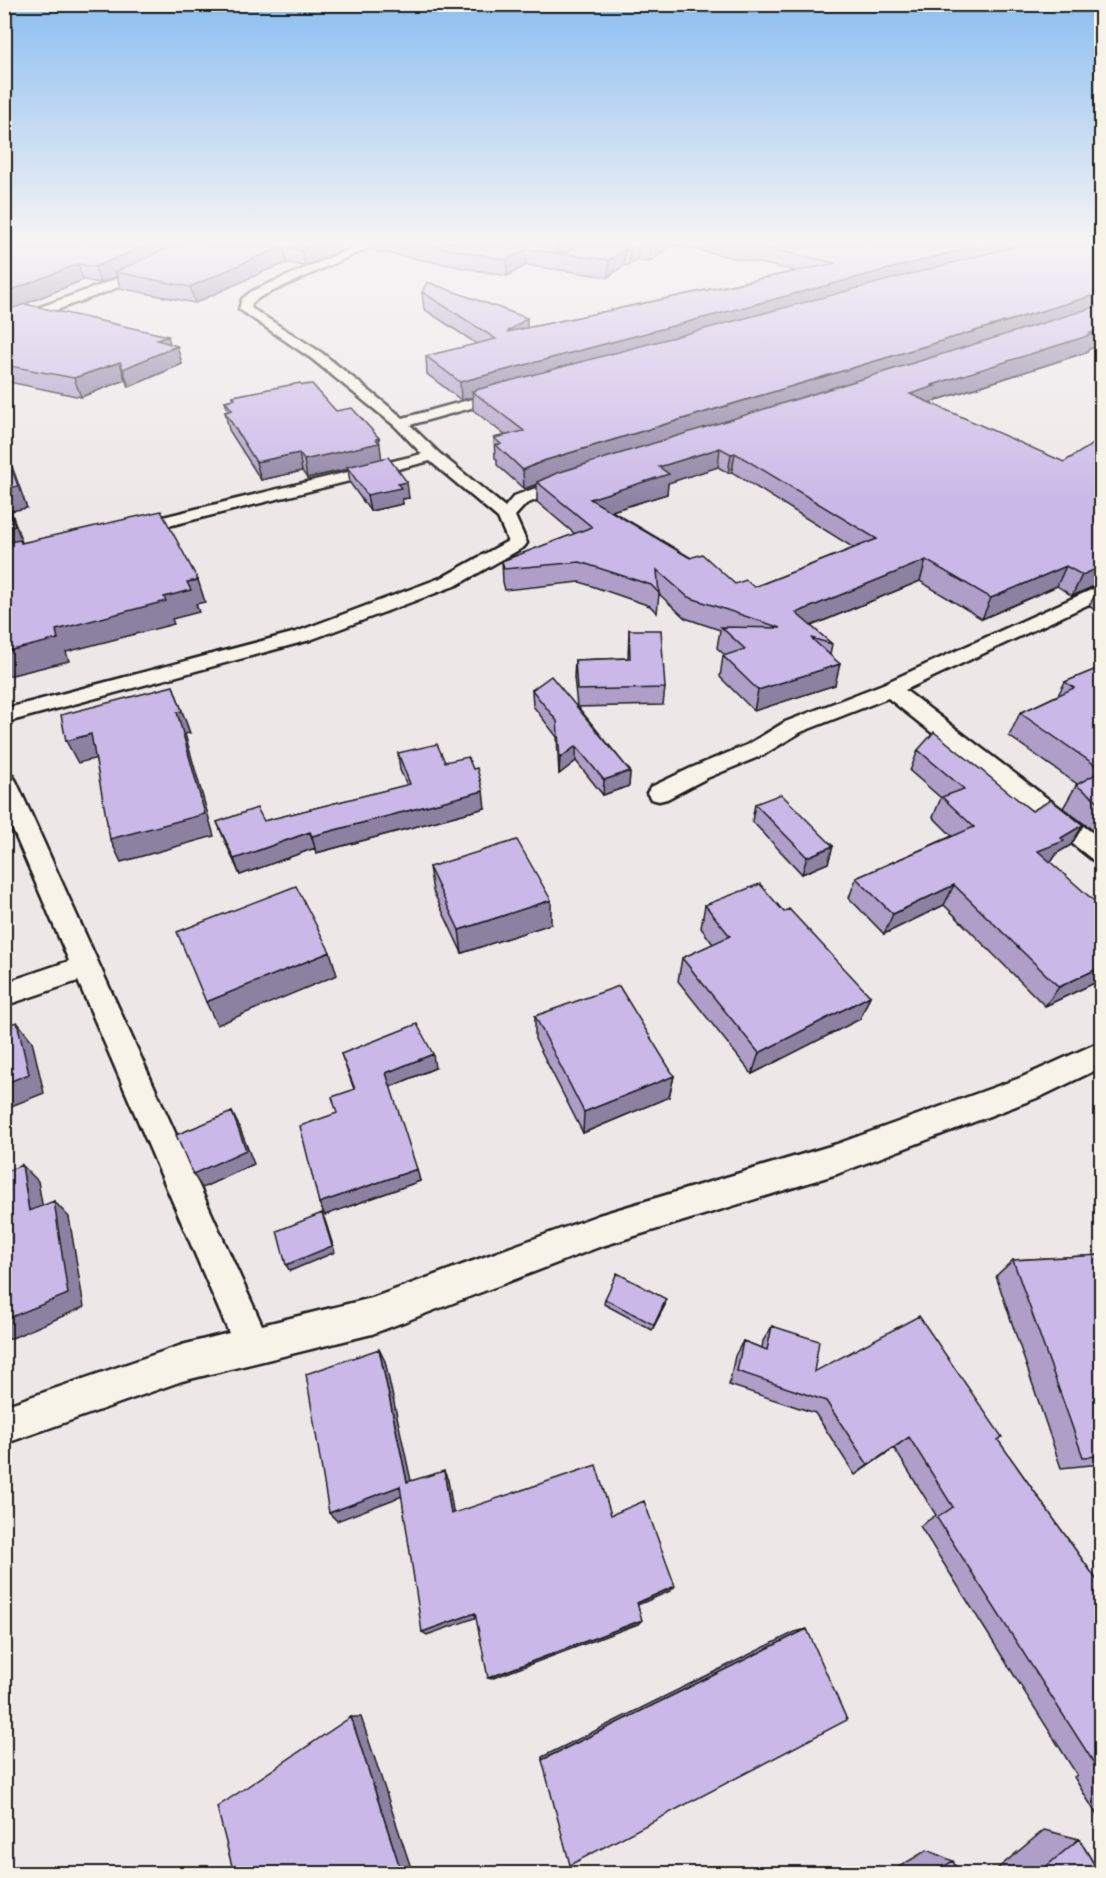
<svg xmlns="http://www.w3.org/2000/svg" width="1106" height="1878" viewBox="0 0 1106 1878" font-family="'Patrick Hand',sans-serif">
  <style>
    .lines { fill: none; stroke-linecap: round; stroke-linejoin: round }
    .minor-casing { stroke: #1c1c1c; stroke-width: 5 }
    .minor { fill: #f7f3e8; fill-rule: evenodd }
    .wall { fill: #ae9ec8; stroke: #1c1c1c; stroke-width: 1.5; fill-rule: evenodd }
    .shaded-wall { fill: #8d81a2; stroke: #1c1c1c; stroke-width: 1.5 }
    .building { fill: #cab8e8; stroke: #1c1c1c; stroke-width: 1.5; fill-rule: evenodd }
  </style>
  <rect width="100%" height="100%" fill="#eee7e8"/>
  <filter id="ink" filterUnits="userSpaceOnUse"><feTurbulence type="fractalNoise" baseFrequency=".0167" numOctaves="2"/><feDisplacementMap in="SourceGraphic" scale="12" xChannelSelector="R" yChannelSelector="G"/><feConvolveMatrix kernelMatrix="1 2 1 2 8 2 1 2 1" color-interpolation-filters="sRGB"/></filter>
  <g filter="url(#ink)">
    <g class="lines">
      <defs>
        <path id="minor" d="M201 242H216L109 291 4 329V320L101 285Z
          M366 242H381L260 297 252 303 251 308 322 353 403 418 509 389 514 390 516 393 514 396 410 425 439 453 505 507 514 496 566 477H578L580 480 578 483 526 504 515 516 527 543 524 547 457 585 310 640 4 723V709L296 632 443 577 508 541 498 518 430 461 132 535 126 534 123 530 126 526 422 454 395 426 312 359 239 309 242 299 252 291Z
          M1102 585V598L905 690 1102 840V863L1093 860 888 698 801 732 763 755 707 778 667 799 659 801 651 799 647 793 651 787 691 768 747 745 785 722 883 684Z
          M4 773 12 775 16 781 262 1325 372 1298 599 1215 837 1144 1020 1078 1102 1041V1067L1042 1096 837 1174 599 1247 372 1334 182 1381 4 1444V1406L182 1345 229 1333 78 981 4 1006V983L69 961 4 809Z"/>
      </defs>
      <use href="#minor" class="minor-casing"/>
      <use href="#minor" class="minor"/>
    </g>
    <path class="wall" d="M4 242H360L351 246 340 244 338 252 305 266 287 263 267 270 195 303 120 288 117 276 100 283 83 280 18 307 177 346 182 364 129 387 125 380 81 397 4 381Z
      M369 242H1024L1023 244 1031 242H1101V345L1089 349 1087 352 931 402 930 403 1101 583 1072 596 1057 586 982 619 920 581 811 626 832 644 830 654 835 685 754 711 720 677 723 656 725 655 717 648 720 630 685 618 659 594 657 613 650 606 580 582 505 590 503 582 502 561 575 534 537 502V484L524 489 497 465V459L495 458 494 438 506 436 473 410V397L461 400 427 374 426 356 477 344 424 309 422 292 527 328 796 271 674 245 649 262 637 260 629 265H624L608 277 526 265 507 276 370 250ZM718 467 728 473 732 472 854 548 754 587 735 584 612 511 667 494 668 483Z
      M303 385 336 411 379 438 381 459 409 498 402 499 403 504 370 511 350 483 348 469 307 478 302 471 261 480 229 430 225 412 228 411 225 401 234 399 233 396Z
      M1101 585V614L1089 606 1100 586Z
      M629 630 665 688 663 705 578 707 630 771 629 786 603 795 576 761 559 774 557 737 533 706 532 690 577 706 574 677 575 660 628 658Z
      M1101 667V827L1094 831 1063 808 1077 784 1009 736 1020 713 1058 695 1065 682Z
      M918 750 1032 811 1083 825 1071 845 1057 853 1052 861 1050 862 1101 980 1045 1006 944 905 884 934 849 898 856 878 952 836 933 817 941 798 910 771Z
      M398 753 445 762 485 808 316 853 315 848 240 875 224 839 217 822 264 821 407 785 400 770Z
      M755 804 833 846 828 863 802 874 752 821Z
      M429 867 551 924 462 953 433 891Z
      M705 905 784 912 870 996 860 1019 752 1074 678 981 682 958 713 944 701 928Z
      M535 1016 674 1076 669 1097 583 1133 535 1039Z
      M341 1054 435 1068 390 1087 420 1181 325 1215 319 1203 337 1113 354 1089Z
      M1101 1255V1464L1061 1468 996 1276 1013 1260Z
      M605 1299 665 1305 652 1330 604 1304Z
      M772 1326 814 1372 998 1440 1101 1586V1822L1074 1777 1077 1775 920 1526 936 1515 894 1448 855 1475 815 1413 729 1385 735 1356 743 1341 762 1348 763 1341Z
      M807 1629 542 1760V1757L795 1632Z
      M1044 1830 1079 1839 1100 1874H991Z
      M927 1850 953 1861 959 1874H887Z"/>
    <path class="shaded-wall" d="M4 242H35L4 253Z
      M154 242H195L115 272 117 276 100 283 95 267Z
      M321 242H340L338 252 305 266 302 250Z
      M350 242H360L351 246Z
      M560 242H582L565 255 556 253 557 244Z
      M656 242H675L674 245 649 262 650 246Z
      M991 242H1024L1022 248 472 391 473 397 461 400 460 382Z
      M638 244 637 260 629 265 630 249Z
      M284 247 287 263 267 270 195 303 190 287 264 254Z
      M526 249V265L507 276V260Z
      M625 249 624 265 608 277 609 260Z
      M78 264 83 280 7 311 4 318V293Z
      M1101 293V308L537 482V484L524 489 523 470 543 461Z
      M527 318V335L507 332Z
      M1101 329V345L1089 349 1087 352 931 402 930 405 910 394 932 385Z
      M168 336 171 349 177 346 182 364 129 387 123 369 157 340Z
      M120 362 125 380 81 397 74 378Z
      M379 438 382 461 347 467 348 469 307 478 304 460Z
      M720 448 718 467 668 483 667 494 589 518 590 499 659 467Z
      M4 449 13 469 27 508 11 511 24 548 4 553Z
      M299 453 302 471 261 480 256 462Z
      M735 453 732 472 728 473 731 454Z
      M407 482 409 498 402 499 403 504 370 511 367 495 398 484Z
      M1101 553V583L1072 596 1082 575Z
      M926 560 920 581 791 634 796 613Z
      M1066 566 1057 586 982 619 991 598Z
      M198 580 205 602 196 604 199 612 172 619 174 624 66 652 69 661 4 677V652L56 630 164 597 187 582Z
      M840 664 835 685 754 711 758 690Z
      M173 686 190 733 185 734 214 836 121 862 110 839 177 712Z
      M91 734 102 757 78 763 66 741Z
      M576 746V761L559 774 560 758Z
      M630 771 629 786 603 795 604 780Z
      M483 791 485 808 316 853 312 836Z
      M1101 820V827L1094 831Z
      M1083 825 1071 845 1057 853 1052 861 1027 872 1038 851Z
      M310 832 315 848 240 875 234 859Z
      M833 846 828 863 802 874 807 857Z
      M954 885 944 905 884 934 893 914Z
      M551 900V924L462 953 459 930Z
      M330 952 337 975 217 1025 206 1002Z
      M1101 967V980L1045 1006 1059 987Z
      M870 996 860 1019 752 1074 759 1053Z
      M17 1022 32 1041 44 1093 4 1109V1084Z
      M433 1054 435 1068 390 1087 386 1073Z
      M674 1076 669 1097 583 1133 584 1112Z
      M232 1112 239 1126 254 1164 202 1188 193 1174Z
      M22 1165 38 1181 46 1226 29 1211Z
      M417 1169 420 1181 325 1215 319 1203Z
      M54 1201 69 1217 84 1307 5 1341 4 1346V1320Z
      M322 1213 325 1220 335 1252 290 1271 286 1265Z
      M666 1299 665 1305 652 1330 654 1325Z
      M379 1349 385 1361 413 1490 407 1482Z
      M909 1437 894 1448 855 1475 868 1465Z
      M444 1471 448 1480 455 1522 451 1514Z
      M400 1486 405 1495 337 1521 329 1513Z
      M675 1586 670 1591 633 1607 637 1603Z
      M475 1613 478 1617 427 1635 422 1632Z
      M642 1620 638 1624 491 1679 488 1678Z
      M351 1717H361L413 1874H402Z"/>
    <path class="building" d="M17 242H154L95 267 78 264 4 293V247Z
      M181 242H321L302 250 284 247 264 254 190 287 115 272Z
      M412 242H560L557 244 556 252H568L580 242H656L650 246 638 244 630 249H625L609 260 526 249 507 260Z
      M737 242H991L460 382 426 356 496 339 422 292 427 282 527 318 507 332 836 263Z
      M1031 242H1077L1101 246V293L543 461 523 470 496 445 501 444 494 438 524 431 472 391Z
      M25 304 168 336 157 340 177 346 123 369 120 362 74 378 4 365V311Z
      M1101 305V329L1090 333 1094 334 932 385 935 386 910 394 1064 462 1101 439V553L1100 554 1101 555V567L1082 575 1066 566 991 598 926 560 796 613 832 644 811 638 840 664 758 690 723 656 745 649 721 627 781 628 688 597 657 570 659 593 651 585 580 562 504 569 502 561 592 527 537 482 557 473ZM720 448 731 454 735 453 877 539 754 587 746 580 735 584 702 554 690 558 590 499 669 474 659 467Z
      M300 383 303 385 312 384 336 411 352 408 379 438 376 439 379 443 304 460 299 453 256 462 225 412 232 410 225 401 235 399 233 396Z
      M4 449 18 486 4 489Z
      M388 457 407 482 398 484 401 488 367 495 347 467Z
      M4 499 15 526 4 529Z
      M161 511 198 580 187 582 191 590 164 597 166 601 56 630 58 639 4 652V543L20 540 21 543Z
      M629 630H661L665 688 577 690 575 660 630 658Z
      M1101 667V769L1020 713 1074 688 1065 682Z
      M551 676 630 771 604 780 576 746 560 758 557 721 532 690Z
      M173 686 182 711 177 712 205 814 110 839 91 734 66 741 61 715Z
      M934 732 1032 811 1051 800 1083 825 1061 838 1064 841 1038 851 1101 907V967L1059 987 954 885 893 914 856 878 974 827 942 797 964 789 918 750Z
      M437 744 445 762 468 757 473 769 477 768 483 791 312 836 310 832 234 859 217 822 257 808 264 821 410 784 398 753Z
      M1101 771V803L1076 785Z
      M781 794 833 846 807 857 755 804Z
      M517 840 551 900 459 930 429 867Z
      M760 884 784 912 789 909 870 996 759 1053 682 958 730 936 705 905Z
      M296 886 330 952 206 1002 177 932Z
      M619 986 674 1076 584 1112 535 1016Z
      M17 1022 29 1074 4 1084V1026Z
      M417 1024 433 1054 386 1073 417 1169 319 1203 300 1126 337 1113 332 1097 355 1089 341 1054Z
      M232 1112 246 1150 193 1174 176 1135Z
      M22 1165 29 1211 54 1201 68 1294 4 1320V1172Z
      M322 1213 332 1246 286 1265 277 1231Z
      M1101 1255V1456L1083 1457 1013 1260Z
      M617 1273 666 1299 654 1325 605 1299Z
      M919 1316 1002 1437 998 1440 1101 1586V1774L937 1518 953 1507 909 1437 868 1465 826 1401 737 1371 743 1341 767 1350 772 1326 819 1341 814 1372Z
      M379 1349 407 1482 444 1471 451 1514 596 1465 611 1515 644 1501 675 1586 637 1603 642 1620 488 1678 475 1613 422 1632 400 1486 329 1513 306 1374Z
      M807 1629 847 1720 570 1865 542 1760Z
      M351 1717 402 1874H234L217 1807Z
      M1079 1839 1100 1874H1037Z
      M953 1861 959 1874H931Z"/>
  </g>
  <linearGradient id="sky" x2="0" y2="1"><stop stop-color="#8cbff0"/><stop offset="0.48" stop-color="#f7f4f5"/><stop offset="1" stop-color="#f7f4f5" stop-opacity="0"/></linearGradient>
  <rect width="1106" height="505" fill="url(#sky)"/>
  <rect width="1106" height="1878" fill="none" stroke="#f7f3e8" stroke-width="24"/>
  <rect x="12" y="12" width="1082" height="1854" fill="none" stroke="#1c1c1c" stroke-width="2" filter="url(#ink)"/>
</svg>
